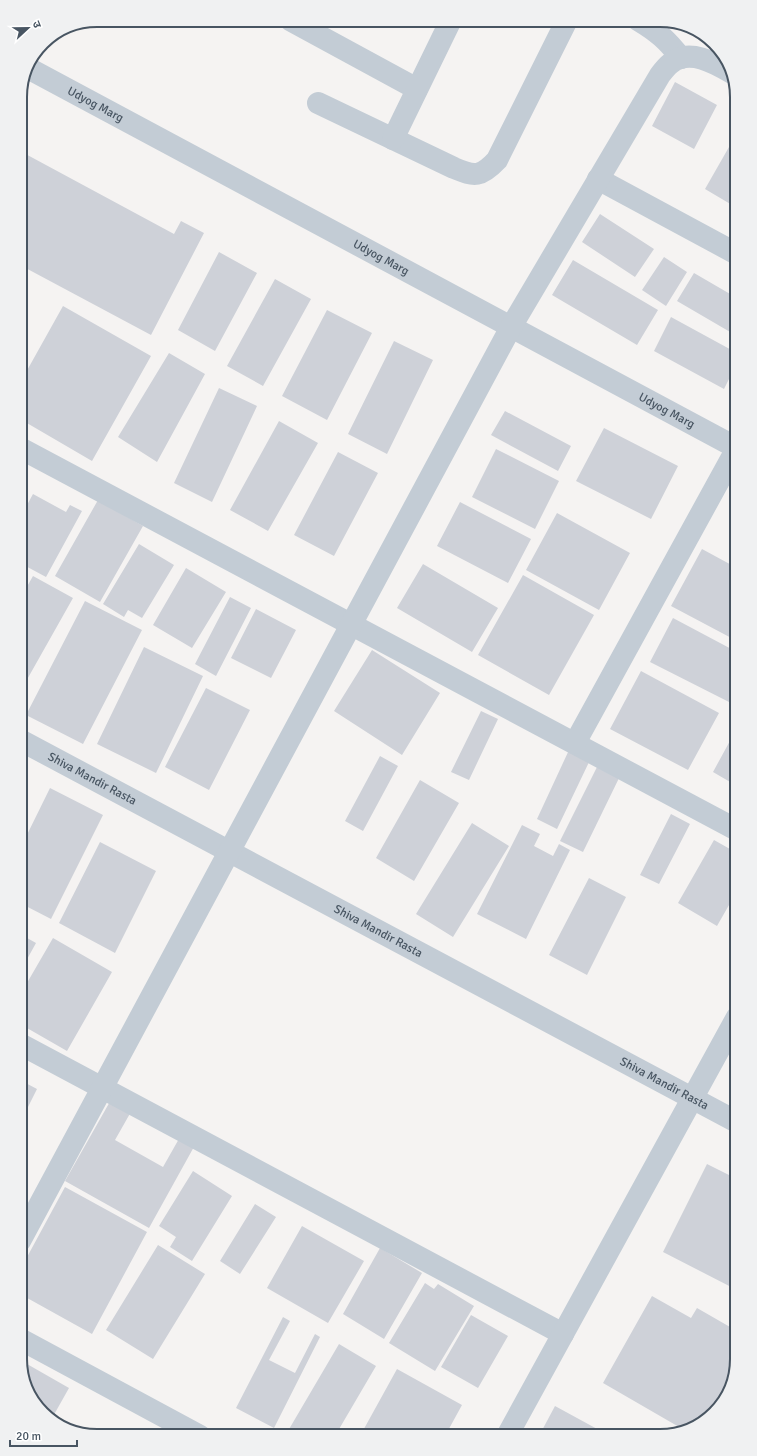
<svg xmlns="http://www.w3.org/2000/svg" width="757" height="1456" viewBox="0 0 757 1456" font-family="Signika,'Noto Sans Devanagari',sans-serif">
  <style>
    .building { fill: #ced1d8 }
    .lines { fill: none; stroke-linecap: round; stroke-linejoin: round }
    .minor { stroke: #c3ccd5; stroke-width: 22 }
    .labels { text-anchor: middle; stroke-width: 4; stroke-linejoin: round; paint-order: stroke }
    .street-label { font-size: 12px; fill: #485562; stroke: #fff }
    .rim { fill: none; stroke: #485562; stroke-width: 2 }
  </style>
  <rect width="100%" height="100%" fill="#f5f3f2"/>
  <path class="building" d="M675 82 717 105 694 149 652 126Z
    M737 133V196L732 205 705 189Z
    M20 151 174 234 181 221 204 233 151 335 20 265Z
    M737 208V226L729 222Z
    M600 214 654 249 635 277 582 242Z
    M219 252 257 273 215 351 178 330Z
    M664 257 687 272 666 306 642 290Z
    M573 260 658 310 637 345 552 295Z
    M694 273 737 298V336L677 301Z
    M20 275 27 278 20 293Z
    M275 279 311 299 263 386 227 366Z
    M63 306 151 356 92 461 20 419V383Z
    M327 310 372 333 327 420 282 396Z
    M671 317 737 353V363L724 389 654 351Z
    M394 341 433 360 387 454 348 434Z
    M169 353 205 374 157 462 118 437Z
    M219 388 257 406 212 502 174 483Z
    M505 411 571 446 558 471 491 435Z
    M279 421 318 443 268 531 230 510Z
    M604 428 678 466 651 519 576 481Z
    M496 449 559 481 535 529 472 497Z
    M338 452 378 473 334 556 294 535Z
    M33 494 66 512 70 505 82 511 46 577 20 563V518Z
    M98 500 143 526 100 602 55 576Z
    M460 502 531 539 508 583 437 546Z
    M557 513 630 553 599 610 526 570Z
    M139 544 174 565 142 618 128 610 124 617 103 604Z
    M702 549 737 568V641L671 606Z
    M423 564 498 608 472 652 397 608Z
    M186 568 226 592 192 648 153 625Z
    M523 575 594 615 549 695 478 655Z
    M33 576 73 598 20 692V599Z
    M230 597 251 608 216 676 195 664Z
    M85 601 142 630 83 744 26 715Z
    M256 609 296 630 271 678 231 658Z
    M673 618 737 652V686L729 702 650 662Z
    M144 647 203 676 156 773 97 744Z
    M372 650 440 693 402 755 334 711Z
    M641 671 719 713 688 770 610 729Z
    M206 688 250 710 209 790 165 767Z
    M481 711 498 719 469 780 451 772Z
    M737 728V786L713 772Z
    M569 750 590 760 557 829 537 819Z
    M380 756 398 766 363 831 345 821Z
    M599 763 621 774 583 852 560 841Z
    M420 780 459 803 414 881 376 858Z
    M50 788 103 815 51 919 20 903V849Z
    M20 807 27 811 20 823Z
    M671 814 690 824 659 884 640 875Z
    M472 823 509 846 453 937 416 914Z
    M522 825 540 834 534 846 553 856 559 844 570 850 526 939 477 914Z
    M714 840 737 853V891L717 926 678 903Z
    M100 842 156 871 115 953 59 923Z
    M589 878 626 897 587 975 549 955Z
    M20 934 36 943 20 972Z
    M53 938 112 972 67 1051 20 1024V995Z
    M20 1080 37 1089 20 1123Z
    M112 1098 132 1110 115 1140 163 1167 180 1137 195 1145 149 1228 65 1181Z
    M707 1164 737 1179V1290L663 1252Z
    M193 1171 232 1196 192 1261 170 1247 176 1237 159 1226Z
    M65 1187 147 1232 92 1334 20 1294V1270Z
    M255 1204 276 1217 240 1274 220 1261Z
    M302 1226 364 1261 328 1323 267 1288Z
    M158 1245 205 1274 153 1359 106 1330Z
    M380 1248 422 1273 384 1339 343 1314Z
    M425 1283 434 1289 438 1284 474 1306 435 1371 389 1343Z
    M652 1296 691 1318 697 1308 737 1331V1359L724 1402 689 1430 686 1431 603 1383Z
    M471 1315 508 1336 478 1388 441 1367Z
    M283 1317 290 1321 269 1360 295 1373 315 1334 320 1337 274 1428 236 1408Z
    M339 1344 376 1366 335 1436H285Z
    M20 1360 69 1388 51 1420 26 1388Z
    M397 1369 462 1405 445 1436H360Z
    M555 1406 610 1436H539Z"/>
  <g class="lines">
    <g class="minor">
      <path d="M290 20 417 89"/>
      <path d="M638 20C658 32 667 40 681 58"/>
      <path id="s1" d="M26 67 737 448"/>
      <path d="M318 103 454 168C475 177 481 177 497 160L567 20"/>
      <path d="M393 139 451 20"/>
      <path d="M598 179 737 254"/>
      <path d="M20 448 737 830"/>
      <path id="s2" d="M20 740 737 1122"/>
      <path d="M575 743 737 448"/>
      <path d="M20 1044 563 1334"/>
      <path d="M20 1241 511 327 660 75C663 71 667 66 671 63 689 48 715 63 732 73"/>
      <path d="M20 1339 200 1436"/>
      <path d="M507 1436 737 1017"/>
    </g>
  </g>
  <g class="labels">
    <g class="street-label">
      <text dy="4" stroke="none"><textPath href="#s1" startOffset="79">Udyog Marg</textPath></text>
      <text dy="4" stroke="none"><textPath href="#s1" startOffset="403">Udyog Marg</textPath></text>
      <text dy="4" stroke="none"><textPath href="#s1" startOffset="727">Udyog Marg</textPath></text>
      <text dy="4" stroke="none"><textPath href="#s2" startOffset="82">Shiva Mandir Rasta</textPath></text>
      <text dy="4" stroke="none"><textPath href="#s2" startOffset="406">Shiva Mandir Rasta</textPath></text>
      <text dy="4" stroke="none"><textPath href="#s2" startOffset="730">Shiva Mandir Rasta</textPath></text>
    </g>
  </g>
  <path d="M0 0H757V1456H0ZM97 27H660A70 70 0 0 1 730 97V1359A70 70 0 0 1 660 1429H97A70 70 0 0 1 27 1359V97A70 70 0 0 1 97 27Z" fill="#f0f1f2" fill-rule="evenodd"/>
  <path class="rim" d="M97 27H660A70 70 0 0 1 730 97V1359A70 70 0 0 1 660 1429H97A70 70 0 0 1 27 1359V97A70 70 0 0 1 97 27Z"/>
  <g transform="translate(28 28) rotate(68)" stroke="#ffffff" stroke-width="3" paint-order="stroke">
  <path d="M0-3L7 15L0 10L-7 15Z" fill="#485562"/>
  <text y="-6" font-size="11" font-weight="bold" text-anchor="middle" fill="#485562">उ</text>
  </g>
  <path d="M10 1440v6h67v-6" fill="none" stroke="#485562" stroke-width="2"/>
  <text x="16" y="1440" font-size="12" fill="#485562" stroke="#ffffff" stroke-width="3" paint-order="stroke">20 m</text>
</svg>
